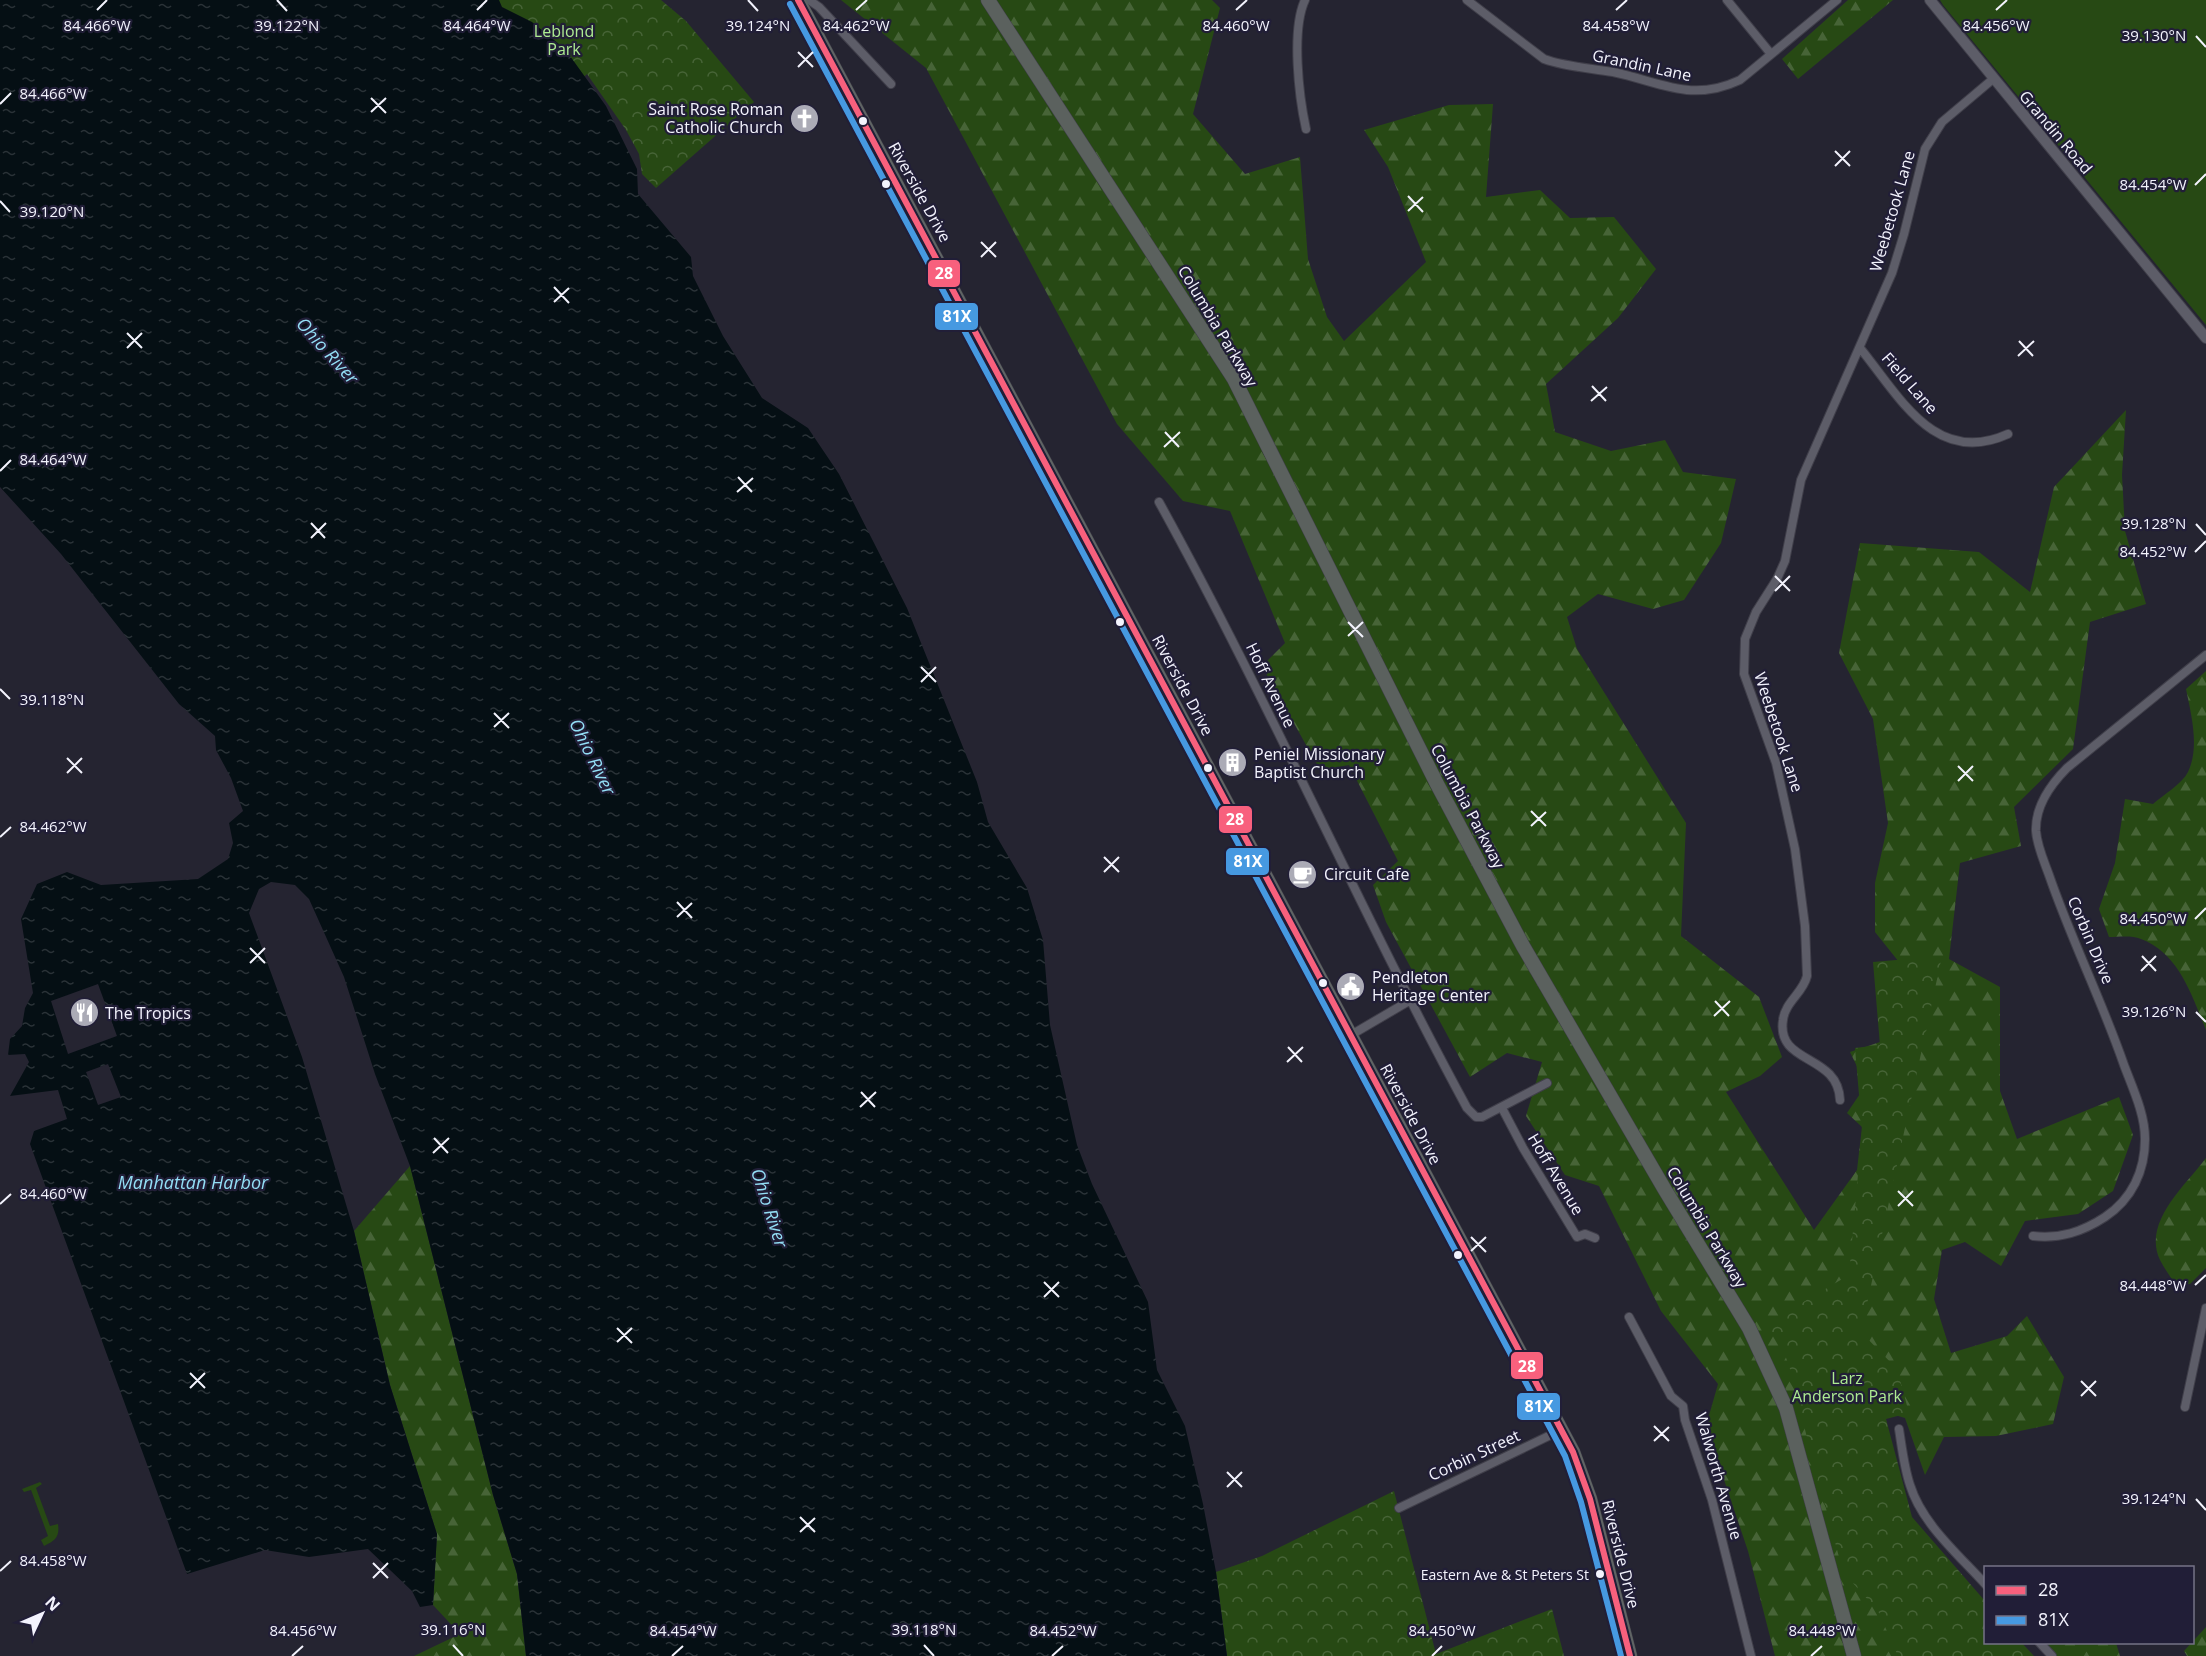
<svg xmlns="http://www.w3.org/2000/svg" width="2206" height="1656" viewBox="0 0 2206 1656" font-family="'Open Sans',sans-serif">
  <style>
    .grass { fill: #274914 }
    .forest { fill: url(#forest-firs) }
    .park { fill: url(#park-crowns) }
    .water { fill: url(#water-ripples) }
    .pier { fill: #252431 }
    .lines { fill: none; stroke-linecap: round; stroke-linejoin: round }
    .minor-casing { stroke: #403f4a; stroke-width: 10 }
    .tertiary-casing { stroke: #403f4a; stroke-width: 12 }
    .primary-casing { stroke: #403f4a; stroke-width: 15 }
    .trunk-casing { stroke: #403f4a; stroke-width: 15 }
    .minor { stroke: #5d5d68; stroke-width: 8 }
    .tertiary { stroke: #5d5d68; stroke-width: 10 }
    .primary { stroke: #606564; stroke-width: 14 }
    .trunk { stroke: #5b615e; stroke-width: 14 }
    .bus-1-casing { stroke: #211e37; stroke-width: 10 }
    .bus-2-casing { stroke: #211e37; stroke-width: 10 }
    .bus-1 { stroke: #f8607d; stroke-width: 6 }
    .bus-2 { stroke: #4699e1; stroke-width: 6 }
    .ticks { fill: none; stroke: #f3f3fd; stroke-width: 2 }
    .bus-dot { fill: #f3f3fd; stroke: #211e37; stroke-width: 2 }
    .labels { text-anchor: middle; stroke-width: 4.5; stroke-linejoin: round; paint-order: stroke }
    .bus-label { font-size: 14px; fill: #f3f3fd; stroke: #211e37; text-anchor: end }
    .park-label { font-size: 16px; fill: #adeb92; stroke: #211e37 }
    .street-label { font-size: 16px; fill: #f3f3fd; stroke: #211e37 }
    .poi-label { font-size: 16px; fill: #f3f3fd; stroke: #211e37; text-anchor: start }
    .water-label { font-size: 18px; font-style: italic; fill: #93def5; stroke: #211e37 }
    .ticks-label { font-size: 15px; text-anchor: middle; fill: #f3f3fd; stroke: #211e37; stroke-width: 4.5; stroke-linejoin: round; paint-order: stroke }
    .line-badge { stroke: #211e37; stroke-width: 2 }
    .badge-label { font-size: 16px; text-anchor: middle; font-weight: bold; fill: #fff }
  </style>
  <defs>
    <pattern id="forest-firs" width="22" height="20" patternUnits="userSpaceOnUse" patternTransform="scale(1.5)"><rect width="22" height="20" fill="#274914"/><path d="M5 1l3.5 6h-7zM16 11l3.5 6h-7z" fill="#476437"/></pattern>
    <pattern id="park-crowns" width="20" height="18" patternUnits="userSpaceOnUse" patternTransform="scale(1.5)"><rect width="20" height="18" fill="#274914"/><path d="M2 6a3 3 0 1 1 6 0M12 15a3 3 0 1 1 6 0" fill="none" stroke="#476437"/></pattern>
    <pattern id="water-ripples" width="26" height="14" patternUnits="userSpaceOnUse" patternTransform="scale(1.5)"><rect width="26" height="14" fill="#050f14"/><path d="M2 4q2-2 4 0t4 0M15 11q2-2 4 0t4 0" fill="none" stroke="#2a3237"/></pattern>
  </defs>
  <rect width="100%" height="100%" fill="#252431"/>
  <path class="grass" d="M1940 0H2206V325L1943 5Z
    M40 1482 42 1484 36 1488 50 1526 58 1524C60 1537 55 1541 44 1546L41 1540 48 1536 31 1490 24 1492 22 1489Z"/>
  <path class="forest" d="M841 0H1212L1220 8 1193 114 1245 174 1300 157 1308 259 1327 317 1344 341 1426 262 1388 167 1364 130 1449 105 1493 104 1486 197 1540 190 1570 218 1614 217 1656 269 1618 318 1546 384 1555 432 1611 451 1665 440 1683 472 1736 479 1721 543 1684 600 1653 609 1598 594 1567 617 1577 649 1686 823 1681 936 1759 997 1782 1057 1760 1076 1726 1092 1814 1230 1857 1170 1862 1127 1847 1113 1866 1085 1850 1052 1916 1030 1911 977 1875 932V883L1888 823 1873 719 1839 653 1860 543 1979 552 2030 592 2054 487 2126 410 2122 475 2125 531 2146 604 2090 622 2073 749 2014 807 2021 846 1960 863 1949 959 2000 987V1091L2017 1139 2119 1097 2133 1135 2113 1191 2078 1214 2025 1221 2001 1266 1965 1242 1942 1250 1934 1299 1951 1353 2007 1336 2027 1316 2064 1377 2053 1424 1996 1436 1944 1437 1925 1475 1905 1418 1888 1413 1864 1449 1917 1656H1775L1748 1551 1706 1426 1718 1384 1661 1311 1599 1186 1565 1175 1526 1116 1542 1062 1507 1053 1470 1077 1386 922 1373 885 1398 861 1349 765 1320 770 1262 666 1285 643 1230 511 1183 501 1117 424 926 68Z
    M1848 0H1893L1798 79 1782 59Z
    M2206 671V1030C2192 996 2179 953 2141 939 2132 935 2118 937 2109 937L2099 909 2115 863 2125 799 2153 804C2163 795 2182 784 2188 772 2200 747 2191 714 2186 689Z
    M2206 1158V1268L2190 1284H2175C2170 1276 2164 1268 2160 1260 2142 1222 2186 1185 2206 1158Z
    M410 1166 493 1495 517 1574 526 1656H414L460 1634 433 1605 437 1534 390 1385 354 1231Z
    M2206 1627V1656H2187L2184 1651Z
    M2039 1643H2116L2120 1656H2052Z"/>
  <path class="park" d="M477 0H661L686 21 754 102 656 188 642 174 639 154 626 130 587 74 563 96Z
    M1942 956 1861 1332 1897 1369 1909 1413 1886 1419 1912 1517 1985 1601 1986 1642 2022 1643 2034 1656H1898L1878 1611 1843 1572 1800 1411 1804 1409 1783 1349 1766 1324 1849 1275 1862 1130 1855 1048 1880 1045 1873 962Z
    M1394 1491 1436 1654 1552 1609 1564 1656H1227L1216 1572 1262 1556Z"/>
  <path class="water" d="M0 0H499L502 7 532 22 565 49 606 106 637 169 638 194 691 257 693 276 723 336 762 398 808 428 839 474 907 608 977 782 988 822 1027 888 1043 940 1050 1025 1077 1145 1092 1184 1148 1302 1157 1370 1185 1426 1203 1504 1216 1572 1227 1656H526L517 1574 493 1495 410 1166 375 1074 344 977 309 899 295 885 271 882 259 889 249 913 302 1057 354 1231 390 1385 437 1534 433 1605 420 1607 412 1591 368 1549 309 1557 265 1550 187 1574 30 1144 34 1131 67 1119 58 1090 10 1096 29 1062 25 1054 8 1055 10 1039 22 1026 25 1008 33 993 21 919 37 884 67 872 101 885 198 879 228 859 233 843 229 823 243 811 231 778 216 750 215 736 179 704 61 554 0 487Z"/>
  <path class="pier" d="M98 984 117 1036 68 1054 51 1001Z
    M108 1064 121 1097 98 1105 86 1072Z"/>
  <g class="lines">
    <defs>
      <path id="minor" d="M809 0 819 7 891 84
        M1305 0C1291 30 1299 97 1306 129
        M1467 0 1544 59C1566 67 1590 68 1613 72 1661 82 1691 103 1740 80L1837 0
        M1727 0 1771 54
        M1860 348C1900 397 1935 467 2008 434
        M1159 502C1269 701 1359 909 1467 1108L1476 1117H1482L1547 1083
        M1351 1035 1409 1001
        M1840 1100C1838 1053 1776 1065 1783 1020 1785 1002 1803 993 1807 976L1805 926 1795 849 1776 763 1744 674 1745 639 1756 612 1777 579 1785 561 1801 480 1892 273 1904 234 1925 149 1942 122 1993 79
        M1502 1108 1523 1148 1577 1237 1585 1234 1595 1238
        M2033 1236C2060 1239 2082 1232 2105 1217 2132 1199 2145 1171 2145 1139 2145 1114 2133 1089 2124 1065 2102 1001 2071 939 2049 875 2044 861 2037 846 2036 831 2035 807 2051 784 2067 768L2206 655
        M1629 1317 1671 1396 1683 1406 1685 1420 1712 1500 1751 1656
        M2185 1407 2206 1308
        M1899 1429C1902 1448 1904 1467 1910 1485 1922 1524 1959 1555 1986 1585
        M1399 1508 1561 1430
        M2039 1642 2052 1656"/>
      <path id="tertiary" d="M1930 0 2206 338"/>
      <path id="primary" d="M798 0 1573 1452 1590 1499 1630 1656"/>
      <path id="trunk" d="M988 0 1234 379 1437 784 1523 946 1665 1190 1749 1328 1786 1408 1854 1656"/>
    </defs>
    <use href="#minor" class="minor-casing"/>
    <use href="#tertiary" class="tertiary-casing"/>
    <use href="#primary" class="primary-casing"/>
    <use href="#trunk" class="trunk-casing"/>
    <use href="#minor" class="minor"/>
    <use href="#tertiary" class="tertiary"/>
    <use href="#primary" class="primary"/>
    <use href="#trunk" class="trunk"/>
    <defs>
      <path id="bus-1" d="M798 0 1573 1452 1590 1499 1630 1656"/>
      <path id="bus-2" d="M790 4 1565 1456 1581 1502 1621 1656"/>
    </defs>
    <use href="#bus-1" class="bus-1-casing"/>
    <use href="#bus-2" class="bus-2-casing"/>
    <use href="#bus-1" class="bus-1"/>
    <use href="#bus-2" class="bus-2"/>
  </g>
  <path class="ticks" d="M277 0 287 11M748 0 758 11M97 10 107 0M477 10 487 0M856 10 867 0M1236 10 1247 0M1616 10 1627 0M1996 10 2007 0M2196 36 2206 47M798 52 813 67M798 67 813 52M371 98 386 113M0 104 11 93M371 112 386 98M1835 151 1850 166M1835 166 1850 151M2195 185 2206 174M1408 196 1423 212M0 201 10 212M1408 211 1423 197M981 242 996 257M981 257 996 242M554 287 569 303M554 302 569 288M127 333 142 348M2019 341 2033 356M127 348 142 333M2018 356 2034 341M1592 386 1606 401M1591 401 1607 387M1165 432 1179 447M1164 447 1180 432M0 471 11 460M738 477 752 492M737 492 753 478M311 523 325 538M2196 524 2206 535M311 538 326 523M2195 552 2206 541M1775 576 1790 591M1775 591 1790 576M1348 622 1363 637M1348 636 1363 622M921 667 936 682M921 682 936 667M0 689 10 699M494 713 509 728M494 727 509 713M67 758 82 773M1958 766 1973 781M67 773 82 758M1958 781 1973 766M1531 811 1546 826M1531 826 1546 812M0 837 11 827M1104 857 1119 872M1104 872 1119 857M677 902 692 918M677 917 692 903M2195 919 2206 908M250 948 265 963M2142 956 2156 971M250 963 265 948M2141 971 2156 956M1715 1001 1729 1016M2196 1012 2206 1022M1714 1016 1730 1001M1288 1047 1302 1062M1287 1062 1303 1047M861 1092 875 1107M860 1107 876 1092M434 1138 448 1153M433 1153 449 1138M1898 1191 1913 1206M0 1204 11 1194M1898 1206 1913 1191M1471 1237 1486 1252M1471 1251 1486 1237M1044 1282 1059 1297M2195 1285 2206 1275M1044 1297 1059 1282M617 1328 632 1343M617 1342 632 1328M190 1373 205 1388M2081 1381 2096 1396M190 1388 205 1373M2081 1396 2096 1381M1654 1426 1669 1441M1654 1441 1669 1427M1227 1472 1242 1487M1227 1487 1242 1472M2196 1499 2206 1510M800 1517 815 1532M800 1532 815 1518M373 1563 388 1578M0 1571 11 1561M373 1578 388 1563M453 1645 463 1656M924 1645 934 1656M292 1656 303 1646M672 1656 683 1646M1052 1656 1063 1646M1432 1656 1442 1646M1811 1656 1822 1646"/>
  <defs>
    <symbol id="church-disc" viewBox="-11 -11 22 22"><circle r="9.5" fill="#ababb6" stroke="#211e37"/><path d="M-1.2-6h2.4v3.5h3.3v2.4h-3.3V6h-2.4V-.1h-3.3v-2.4h3.3Z" fill="#fff"/></symbol>
    <symbol id="building-disc" viewBox="-11 -11 22 22"><circle r="9.5" fill="#ababb6" stroke="#211e37"/><path d="M-4-6H4V6H1V3H-1V6H-4ZM-2.5-4.3h1.7v1.8h-1.7ZM.8-4.3h1.7v1.8H.8ZM-2.5-1h1.7V.8h-1.7ZM.8-1h1.7V.8H.8Z" fill="#fff"/></symbol>
    <symbol id="cafe-disc" viewBox="-11 -11 22 22"><circle r="9.5" fill="#ababb6" stroke="#211e37"/><path d="M-5.5-4.5H6V0H3Q3 3.5 0 3.5H-2.5Q-5.5 3.5-5.5 0ZM3-3.2v2h1.7v-2ZM-6 4.5H4V6H-6Z" fill="#fff"/></symbol>
    <symbol id="civic-disc" viewBox="-11 -11 22 22"><circle r="9.5" fill="#ababb6" stroke="#211e37"/><path d="M-.6-6.5H3V-4.5H.6V-3L4-1V1h2V6H-6V1h2V-1L-.6-3ZM-1.2 2.5V6h2.4V2.5Z" fill="#fff"/></symbol>
    <symbol id="restaurant-disc" viewBox="-11 -11 22 22"><circle r="9.5" fill="#ababb6" stroke="#211e37"/><path d="M-5-6h1v4h1v-4h1v4h1v-4h1v5L-1.5 .5V6h-2V.5L-5-1ZM5-6V6H3V1.5H1.5Q1.5-4 5-6Z" fill="#fff"/></symbol>
  </defs>
  <g fill-rule="evenodd">
    <use href="#church-disc" x="788" y="102" width="33" height="33"/>
    <use href="#building-disc" x="1216" y="746" width="33" height="33"/>
    <use href="#cafe-disc" x="1286" y="858" width="33" height="33"/>
    <use href="#civic-disc" x="1334" y="970" width="33" height="33"/>
    <use href="#restaurant-disc" x="68" y="996" width="33" height="33"/>
  </g>
  <g class="bus-dot">
    <circle cx="863" cy="121" r="5"/>
    <circle cx="886" cy="184" r="5"/>
    <circle cx="1120" cy="622" r="5"/>
    <circle cx="1208" cy="768" r="5"/>
    <circle cx="1323" cy="983" r="5"/>
    <circle cx="1458" cy="1255" r="5"/>
    <circle cx="1600" cy="1574" r="5"/>
  </g>
  <g class="labels">
    <g class="bus-label">
      <text x="1589" y="1580">Eastern Ave &amp; St Peters St</text>
    </g>
    <g class="park-label">
      <text x="564" y="37">Leblond<tspan x="564" dy="18">Park</tspan></text>
      <text x="1847" y="1384">Larz<tspan x="1847" dy="18">Anderson Park</tspan></text>
    </g>
    <g class="street-label">
      <text transform="translate(1642 65) rotate(12)" y="6">Grandin Lane</text>
      <text transform="translate(2056 132) rotate(50)" y="6">Grandin Road</text>
      <text transform="translate(920 192) rotate(61)" y="6">Riverside Drive</text>
      <text transform="translate(1892 211) rotate(-74)" y="6">Weebetook Lane</text>
      <text transform="translate(1218 326) rotate(59)" y="6">Columbia Parkway</text>
      <text transform="translate(1910 383) rotate(49)" y="6">Field Lane</text>
      <text transform="translate(1183 685) rotate(62)" y="6">Riverside Drive</text>
      <text transform="translate(1271 685) rotate(64)" y="6">Hoff Avenue</text>
      <text transform="translate(1779 732) rotate(72)" y="6">Weebetook Lane</text>
      <text transform="translate(1468 806) rotate(62)" y="6">Columbia Parkway</text>
      <text transform="translate(2091 940) rotate(67)" y="6">Corbin Drive</text>
      <text transform="translate(1411 1114) rotate(62)" y="6">Riverside Drive</text>
      <text transform="translate(1556 1174) rotate(59)" y="6">Hoff Avenue</text>
      <text transform="translate(1707 1227) rotate(59)" y="6">Columbia Parkway</text>
      <text transform="translate(1474 1455) rotate(-25)" y="6">Corbin Street</text>
      <text transform="translate(1719 1476) rotate(74)" y="6">Walworth Avenue</text>
      <text transform="translate(1621 1554) rotate(76)" y="6">Riverside Drive</text>
    </g>
    <g class="poi-label">
      <text x="783" y="115" text-anchor="end">Saint Rose Roman<tspan x="783" dy="18">Catholic Church</tspan></text>
      <text x="1254" y="760">Peniel Missionary<tspan x="1254" dy="18">Baptist Church</tspan></text>
      <text x="1324" y="880">Circuit Cafe</text>
      <text x="1372" y="983">Pendleton<tspan x="1372" dy="18">Heritage Center</tspan></text>
      <text x="105" y="1019">The Tropics</text>
    </g>
    <g class="water-label">
      <text transform="translate(327 351) rotate(48)" y="6">Ohio River</text>
      <text transform="translate(592 757) rotate(64)" y="6">Ohio River</text>
      <text x="193" y="1189">Manhattan Harbor</text>
      <text transform="translate(769 1208) rotate(72)" y="6">Ohio River</text>
    </g>
  </g>
  <g class="ticks-label">
    <text x="97" y="31">84.466°W</text>
    <text x="477" y="31">84.464°W</text>
    <text x="856" y="31">84.462°W</text>
    <text x="1236" y="31">84.460°W</text>
    <text x="1616" y="31">84.458°W</text>
    <text x="1996" y="31">84.456°W</text>
    <text x="287" y="31">39.122°N</text>
    <text x="758" y="31">39.124°N</text>
    <text x="2154" y="41">39.130°N</text>
    <text x="53" y="99">84.466°W</text>
    <text x="2153" y="190">84.454°W</text>
    <text x="52" y="217">39.120°N</text>
    <text x="53" y="465">84.464°W</text>
    <text x="2154" y="529">39.128°N</text>
    <text x="2153" y="557">84.452°W</text>
    <text x="52" y="705">39.118°N</text>
    <text x="53" y="832">84.462°W</text>
    <text x="2153" y="924">84.450°W</text>
    <text x="2154" y="1017">39.126°N</text>
    <text x="53" y="1199">84.460°W</text>
    <text x="2153" y="1291">84.448°W</text>
    <text x="2154" y="1504">39.124°N</text>
    <text x="53" y="1566">84.458°W</text>
    <text x="453" y="1635">39.116°N</text>
    <text x="924" y="1635">39.118°N</text>
    <text x="303" y="1636">84.456°W</text>
    <text x="683" y="1636">84.454°W</text>
    <text x="1063" y="1636">84.452°W</text>
    <text x="1442" y="1636">84.450°W</text>
    <text x="1822" y="1636">84.448°W</text>
  </g>
  <g class="line-badge">
    <rect x="927" y="259" width="34" height="29" rx="6" fill="#f8607d"/>
    <rect x="934" y="302" width="45" height="29" rx="6" fill="#4699e1"/>
    <rect x="1218" y="805" width="35" height="29" rx="6" fill="#f8607d"/>
    <rect x="1225" y="847" width="45" height="29" rx="6" fill="#4699e1"/>
    <rect x="1510" y="1351" width="34" height="29" rx="6" fill="#f8607d"/>
    <rect x="1516" y="1392" width="45" height="29" rx="6" fill="#4699e1"/>
  </g>
  <g class="badge-label">
    <text x="944" y="279">28</text>
    <text x="957" y="322">81X</text>
    <text x="1235" y="825">28</text>
    <text x="1248" y="867">81X</text>
    <text x="1527" y="1372">28</text>
    <text x="1539" y="1412">81X</text>
  </g>
  <rect x="1984" y="1566" width="210" height="78" fill="#211e37" stroke="#757386" stroke-width="1.5"/>
  <rect x="1996" y="1586" width="30" height="9" fill="#f8607d" stroke="#757386" stroke-width="1.5"/>
  <text x="2038" y="1596" font-size="18" fill="#f3f3fd">28</text>
  <rect x="1996" y="1616" width="30" height="9" fill="#4699e1" stroke="#757386" stroke-width="1.5"/>
  <text x="2038" y="1626" font-size="18" fill="#f3f3fd">81X</text>
  <g transform="translate(42 1614) rotate(46)" stroke="#211e37" stroke-width="4.5" paint-order="stroke">
  <path d="M0-4.5L10 22L0 15L-10 22Z" fill="#f3f3fd"/>
  <text y="-9" font-size="16" font-weight="bold" text-anchor="middle" fill="#f3f3fd">N</text>
  </g>
</svg>
